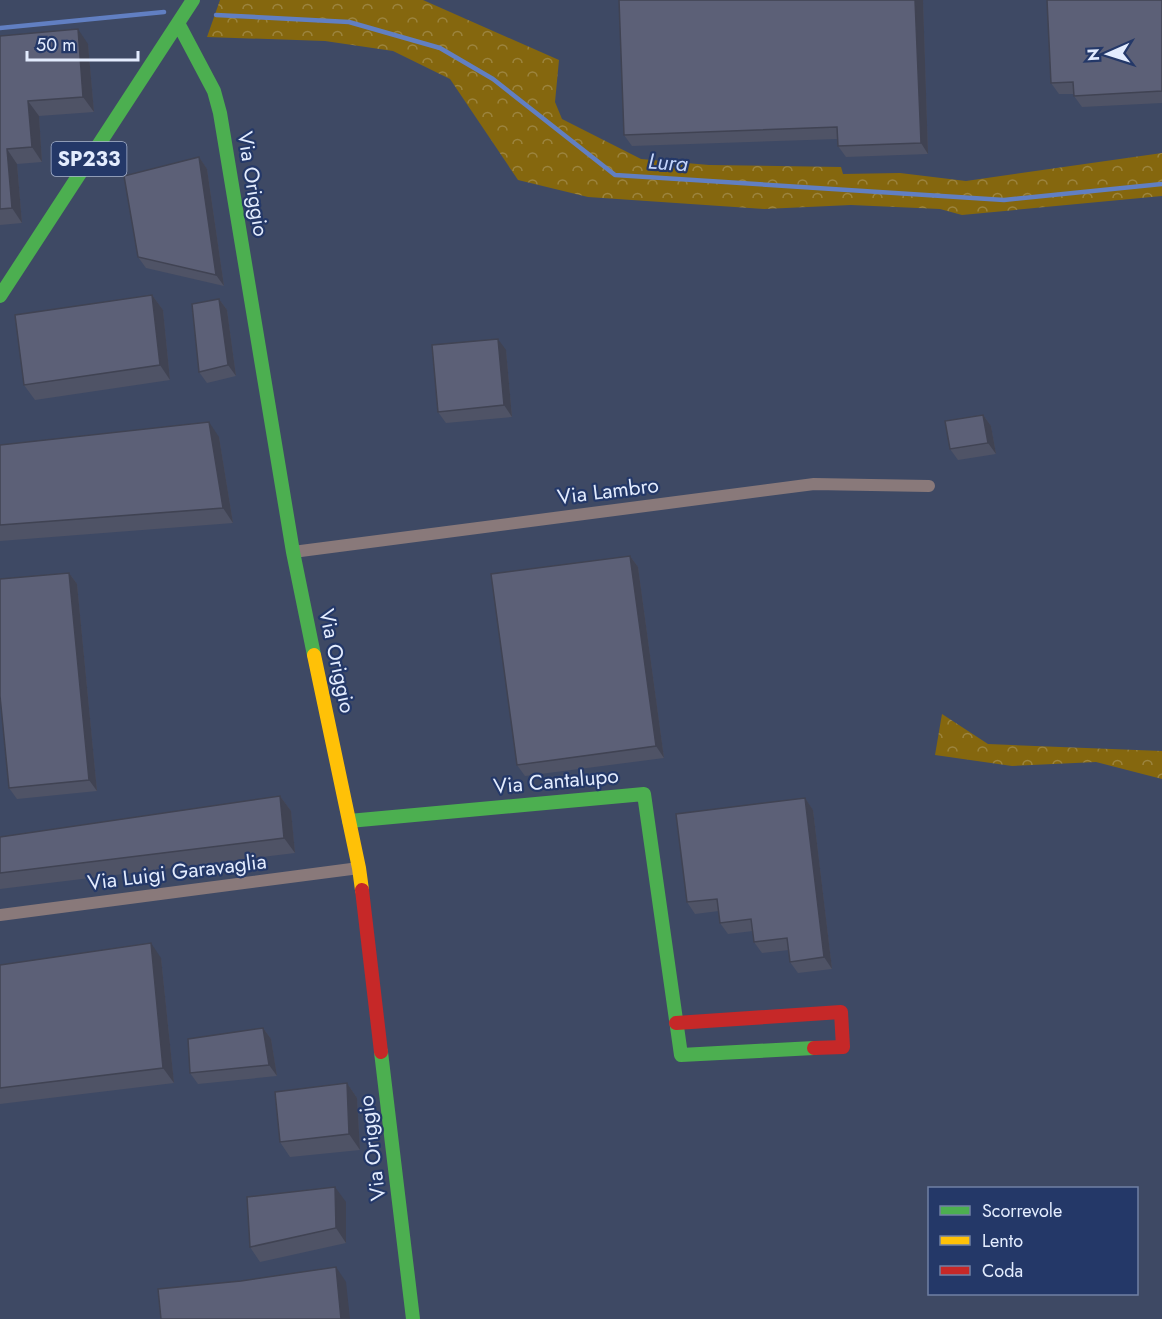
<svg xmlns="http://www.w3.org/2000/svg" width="1162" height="1319" viewBox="0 0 1162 1319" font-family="Jost,sans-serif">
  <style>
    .forest { fill: url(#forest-crowns) }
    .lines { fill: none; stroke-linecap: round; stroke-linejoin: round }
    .stream { stroke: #617fc2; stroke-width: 4.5 }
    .street { stroke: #89797a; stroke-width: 12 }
    .fast { stroke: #4caf50; stroke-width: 14 }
    .slow { stroke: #ffc107; stroke-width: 14 }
    .jam { stroke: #c62828; stroke-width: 14 }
    .wall { fill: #4f5366 }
    .shaded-wall { fill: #404353 }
    .building { fill: #5c6077; stroke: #404353; stroke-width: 1.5 }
    .labels { text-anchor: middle; stroke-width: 4.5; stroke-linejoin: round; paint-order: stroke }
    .shield { fill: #243868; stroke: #aab6d1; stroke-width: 1.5 }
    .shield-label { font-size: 20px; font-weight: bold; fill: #e3ecfe }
    .street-label { font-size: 21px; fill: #e3ecfe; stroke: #243868 }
    .water-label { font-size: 22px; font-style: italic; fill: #c3d5fc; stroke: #243868 }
  </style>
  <defs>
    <pattern id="forest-crowns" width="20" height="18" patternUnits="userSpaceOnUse" patternTransform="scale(1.5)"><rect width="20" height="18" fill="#85670e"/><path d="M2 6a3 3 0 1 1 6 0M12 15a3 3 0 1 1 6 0" fill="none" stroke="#9c843e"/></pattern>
  </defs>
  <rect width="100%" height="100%" fill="#3e4964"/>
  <path class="forest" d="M220 0H423L559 60 555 102 562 119 641 159 709 165 841 167 843 174 900 173 966 181 1162 153V196L962 215 940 209 851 205 764 209 588 197 518 180 450 79 393 51 325 41 207 37Z
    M942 714 988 744 1162 751V779L1096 762 1012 766 935 755Z"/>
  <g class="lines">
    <path class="stream" d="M216 15 349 22 440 48 493 79 615 175 1004 200 1162 184
      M0 28 164 12"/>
    <path class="street" d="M293 552 814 484 929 486
      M0 915 359 868"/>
    <path class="fast" d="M178 23 214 91 220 113 293 552 314 655
      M0 296 193 0
      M349 821 644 794 681 1055 814 1048
      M381 1052 413 1319"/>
    <path class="slow" d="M314 655 359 868 362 890"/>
    <path class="jam" d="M362 890 381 1052
      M676 1023 841 1012 843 1047 814 1048"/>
  </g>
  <path class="wall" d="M923 0 928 154 846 157 838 146V139L632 146 624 135Z
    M1162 0V103L1082 107 1074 96V94H1059L1051 83Z
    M0 36 88 44 94 112 39 116 42 162 17 164 22 223 0 225Z
    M199 157 207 169 224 286 146 268 138 257Z
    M152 295 163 310 170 380 35 400 24 385Z
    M219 299 227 310 236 376 207 383 199 372Z
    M506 350 512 417 446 423 438 412Z
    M983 415 991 426 996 454 958 460 950 449Z
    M219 437 233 523 0 541V445Z
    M630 556 638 567 664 758 525 776 517 765Z
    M69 573 77 584 97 791 17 799 9 788Z
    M280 796 291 811 295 853 0 889V837Z
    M805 798 813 810 832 969 798 973 790 962 789 950 762 953 754 942 753 931 728 934 720 923 719 911 695 914 687 902Z
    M161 958 174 1083 0 1104V965Z
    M263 1028 271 1039 277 1076 198 1084 190 1073Z
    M347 1083 357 1098 360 1150 290 1157 280 1142Z
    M346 1202V1243L260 1262 250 1247Z"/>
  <path class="shaded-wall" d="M915 0H923L928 154 921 143Z
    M78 29 88 44 94 112 83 97Z
    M28 101 39 116 42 162 32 147Z
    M7 149 17 164 22 223 12 208Z
    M199 157 207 169 224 286 216 275Z
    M152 295 163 310 170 380 160 365Z
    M219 299 227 310 236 376 228 365Z
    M498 339 506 350 512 417 504 405Z
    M983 415 991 426 996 454 988 443Z
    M209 422 219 437 233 523 223 508Z
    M630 556 638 567 664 758 656 746Z
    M69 573 77 584 97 791 89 780Z
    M280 796 291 811 295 853 284 838Z
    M805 798 813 810 832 969 824 957Z
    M151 943 161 958 174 1083 163 1068Z
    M263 1028 271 1039 277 1076 269 1065Z
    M347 1083 357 1098 360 1150 349 1134Z
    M335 1187 346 1202V1243L336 1228Z
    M336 1267 346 1282 350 1319H341Z"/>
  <path class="building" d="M619 0H915L921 143 838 146 837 127 624 135Z
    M1047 0H1162V91L1074 96 1073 82 1051 83Z
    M78 29 83 97 28 101 32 147 7 149 12 208 0 209V36Z
    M199 157 216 275 138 257 124 176Z
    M152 295 160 365 24 385 15 315Z
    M219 299 228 365 199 372 192 304Z
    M498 339 504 405 438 412 432 345Z
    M983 415 988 443 950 449 945 421Z
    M209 422 223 508 0 525V445Z
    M630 556 656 746 517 765 491 574Z
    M69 573 89 780 9 788 0 696V579Z
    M280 796 284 838 0 873V837Z
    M805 798 824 957 790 962 787 938 754 942 751 919 720 923 717 899 687 902 676 814Z
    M151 943 163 1068 0 1088V965Z
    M263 1028 269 1065 190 1073 188 1039Z
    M347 1083 349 1134 280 1142 275 1092Z
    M335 1187 336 1228 250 1247 247 1197Z
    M336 1267 341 1319H161L158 1289 241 1281Z"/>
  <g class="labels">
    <rect class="shield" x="51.5" y="142" width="75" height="34" rx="4.5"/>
    <g class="shield-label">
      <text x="89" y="166">SP233</text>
    </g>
    <g class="street-label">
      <text transform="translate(253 184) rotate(81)" y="7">Via Origgio</text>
      <text transform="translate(608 491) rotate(-7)" y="7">Via Lambro</text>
      <text transform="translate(337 661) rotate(78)" y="7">Via Origgio</text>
      <text transform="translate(556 781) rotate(-5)" y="7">Via Cantalupo</text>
      <text transform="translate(177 872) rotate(-7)" y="7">Via Luigi Garavaglia</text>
      <text transform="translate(372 1148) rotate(-97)" y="7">Via Origgio</text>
    </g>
    <g class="water-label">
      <text transform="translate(668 162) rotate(4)" y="8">Lura</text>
    </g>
  </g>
  <rect x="928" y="1187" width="210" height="108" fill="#243868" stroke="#7080a4" stroke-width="1.5"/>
  <rect x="940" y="1206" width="30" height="9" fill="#4caf50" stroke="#7080a4" stroke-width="1.5"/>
  <text x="982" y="1217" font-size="18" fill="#e3ecfe">Scorrevole</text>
  <rect x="940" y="1236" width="30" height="9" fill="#ffc107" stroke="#7080a4" stroke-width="1.5"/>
  <text x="982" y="1247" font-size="18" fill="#e3ecfe">Lento</text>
  <rect x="940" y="1266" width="30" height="9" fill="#c62828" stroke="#7080a4" stroke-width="1.5"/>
  <text x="982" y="1277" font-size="18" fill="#e3ecfe">Coda</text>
  <g transform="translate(1108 54) rotate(267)" stroke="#243868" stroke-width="4.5" paint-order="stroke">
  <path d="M0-4.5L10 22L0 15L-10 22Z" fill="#e3ecfe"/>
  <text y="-9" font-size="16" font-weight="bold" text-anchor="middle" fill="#e3ecfe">N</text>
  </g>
  <path d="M27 51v9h111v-9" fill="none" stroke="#e3ecfe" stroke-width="3"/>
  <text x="36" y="51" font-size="18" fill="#e3ecfe" stroke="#243868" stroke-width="4.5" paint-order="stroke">50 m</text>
</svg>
